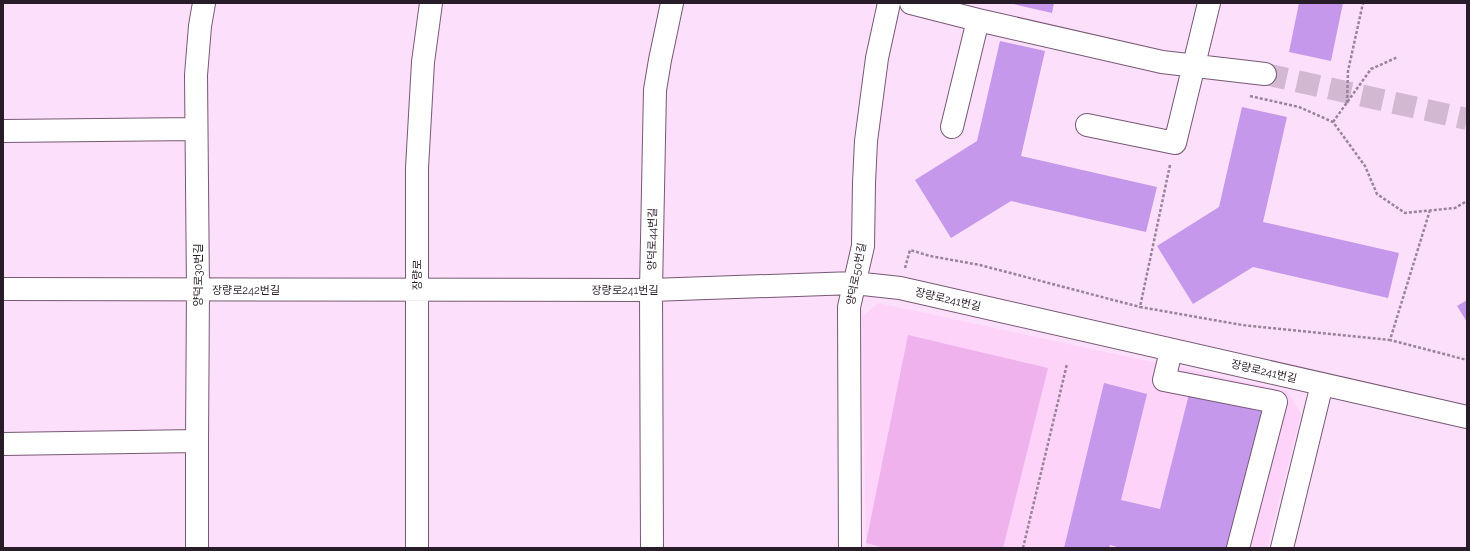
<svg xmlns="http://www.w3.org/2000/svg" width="1470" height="551" viewBox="0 0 1470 551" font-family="Raleway,'Noto Sans KR',sans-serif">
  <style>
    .built { fill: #fdd3fa }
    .green { fill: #efb2ec }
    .building { fill: #c598eb }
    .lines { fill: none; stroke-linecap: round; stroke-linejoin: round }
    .minor-tunnel { stroke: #d2b8d0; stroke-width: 22; stroke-dasharray: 22 11; stroke-linecap: butt }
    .minor-casing { stroke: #775875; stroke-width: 24 }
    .path { stroke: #9a8499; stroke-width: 2.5; stroke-dasharray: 3 2; stroke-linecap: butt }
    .minor { stroke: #fff; stroke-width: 22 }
    .labels { text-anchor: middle; stroke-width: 3; stroke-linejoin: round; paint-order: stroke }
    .street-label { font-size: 11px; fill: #291c29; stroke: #fff }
  </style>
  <rect width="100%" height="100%" fill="#fcdffa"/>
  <path class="built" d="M878 303 1287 391 1301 414 1267 548H866L862 317Z"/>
  <path class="green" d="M908 335 1048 368 1003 548H885L866 543Z"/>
  <path class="building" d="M1009 3H1054L1052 13Z
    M1299 3H1343L1331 61 1289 52Z
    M1000 41 1045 51 1021 156 1157 187 1146 232 1011 201 951 238 915 180 977 141Z
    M1242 107 1287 117 1263 222 1399 253 1388 298 1253 267 1193 304 1157 246 1219 207Z
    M1467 300V322L1457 306Z
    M1104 383 1147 394 1121 500 1160 509 1189 394 1264 412 1231 548H1121L1110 545 1109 548H1064Z"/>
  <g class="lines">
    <path class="minor-tunnel" d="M1265 74 1467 119"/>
    <defs>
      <path id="minor" d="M911 3 978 20 1162 62 1265 74
        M1087 125 1175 143 1209 3
        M952 127 978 20
        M3 131 195 129
        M3 289 651 290 854 283 900 288 1467 417
        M1171 351 1164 380 1276 402 1238 548
        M3 444 197 441
        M197 548V441L198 290 196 75 200 26 204 3
        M417 548V168L423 62 431 3
        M652 548 651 290 654 139 655 90 660 60 672 3
        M850 548 849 307 863 246 864 183 866 141 877 58 889 3
        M1282 548 1322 384"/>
    </defs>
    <use href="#minor" class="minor-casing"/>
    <path class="path" d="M1250 96 1299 107 1333 122 1365 166 1377 194 1405 213 1455 208 1467 201
      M1347 103 1348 71 1363 3
      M1333 122 1371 69 1398 57
      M1170 165 1140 307 1242 325 1390 340
      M1430 210 1390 340 1467 360
      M905 268 910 250 930 256 980 265 1140 307
      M1023 548 1067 364"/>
    <use href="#minor" class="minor"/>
  </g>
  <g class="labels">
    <g class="street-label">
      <text transform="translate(652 239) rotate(-89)" y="4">양덕로44번길</text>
      <text transform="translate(856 274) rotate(-79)" y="4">양덕로50번길</text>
      <text transform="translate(198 275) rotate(-90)" y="4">양덕로30번길</text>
      <text transform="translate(417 275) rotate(-90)" y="4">장량로</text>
      <text x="246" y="294">장량로242번길</text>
      <text x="625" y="294">장량로241번길</text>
      <text transform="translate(948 299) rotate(13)" y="4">장량로241번길</text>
      <text transform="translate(1264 371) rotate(13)" y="4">장량로241번길</text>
    </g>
  </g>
  <rect width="1470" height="551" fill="none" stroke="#291c29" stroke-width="8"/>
</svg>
